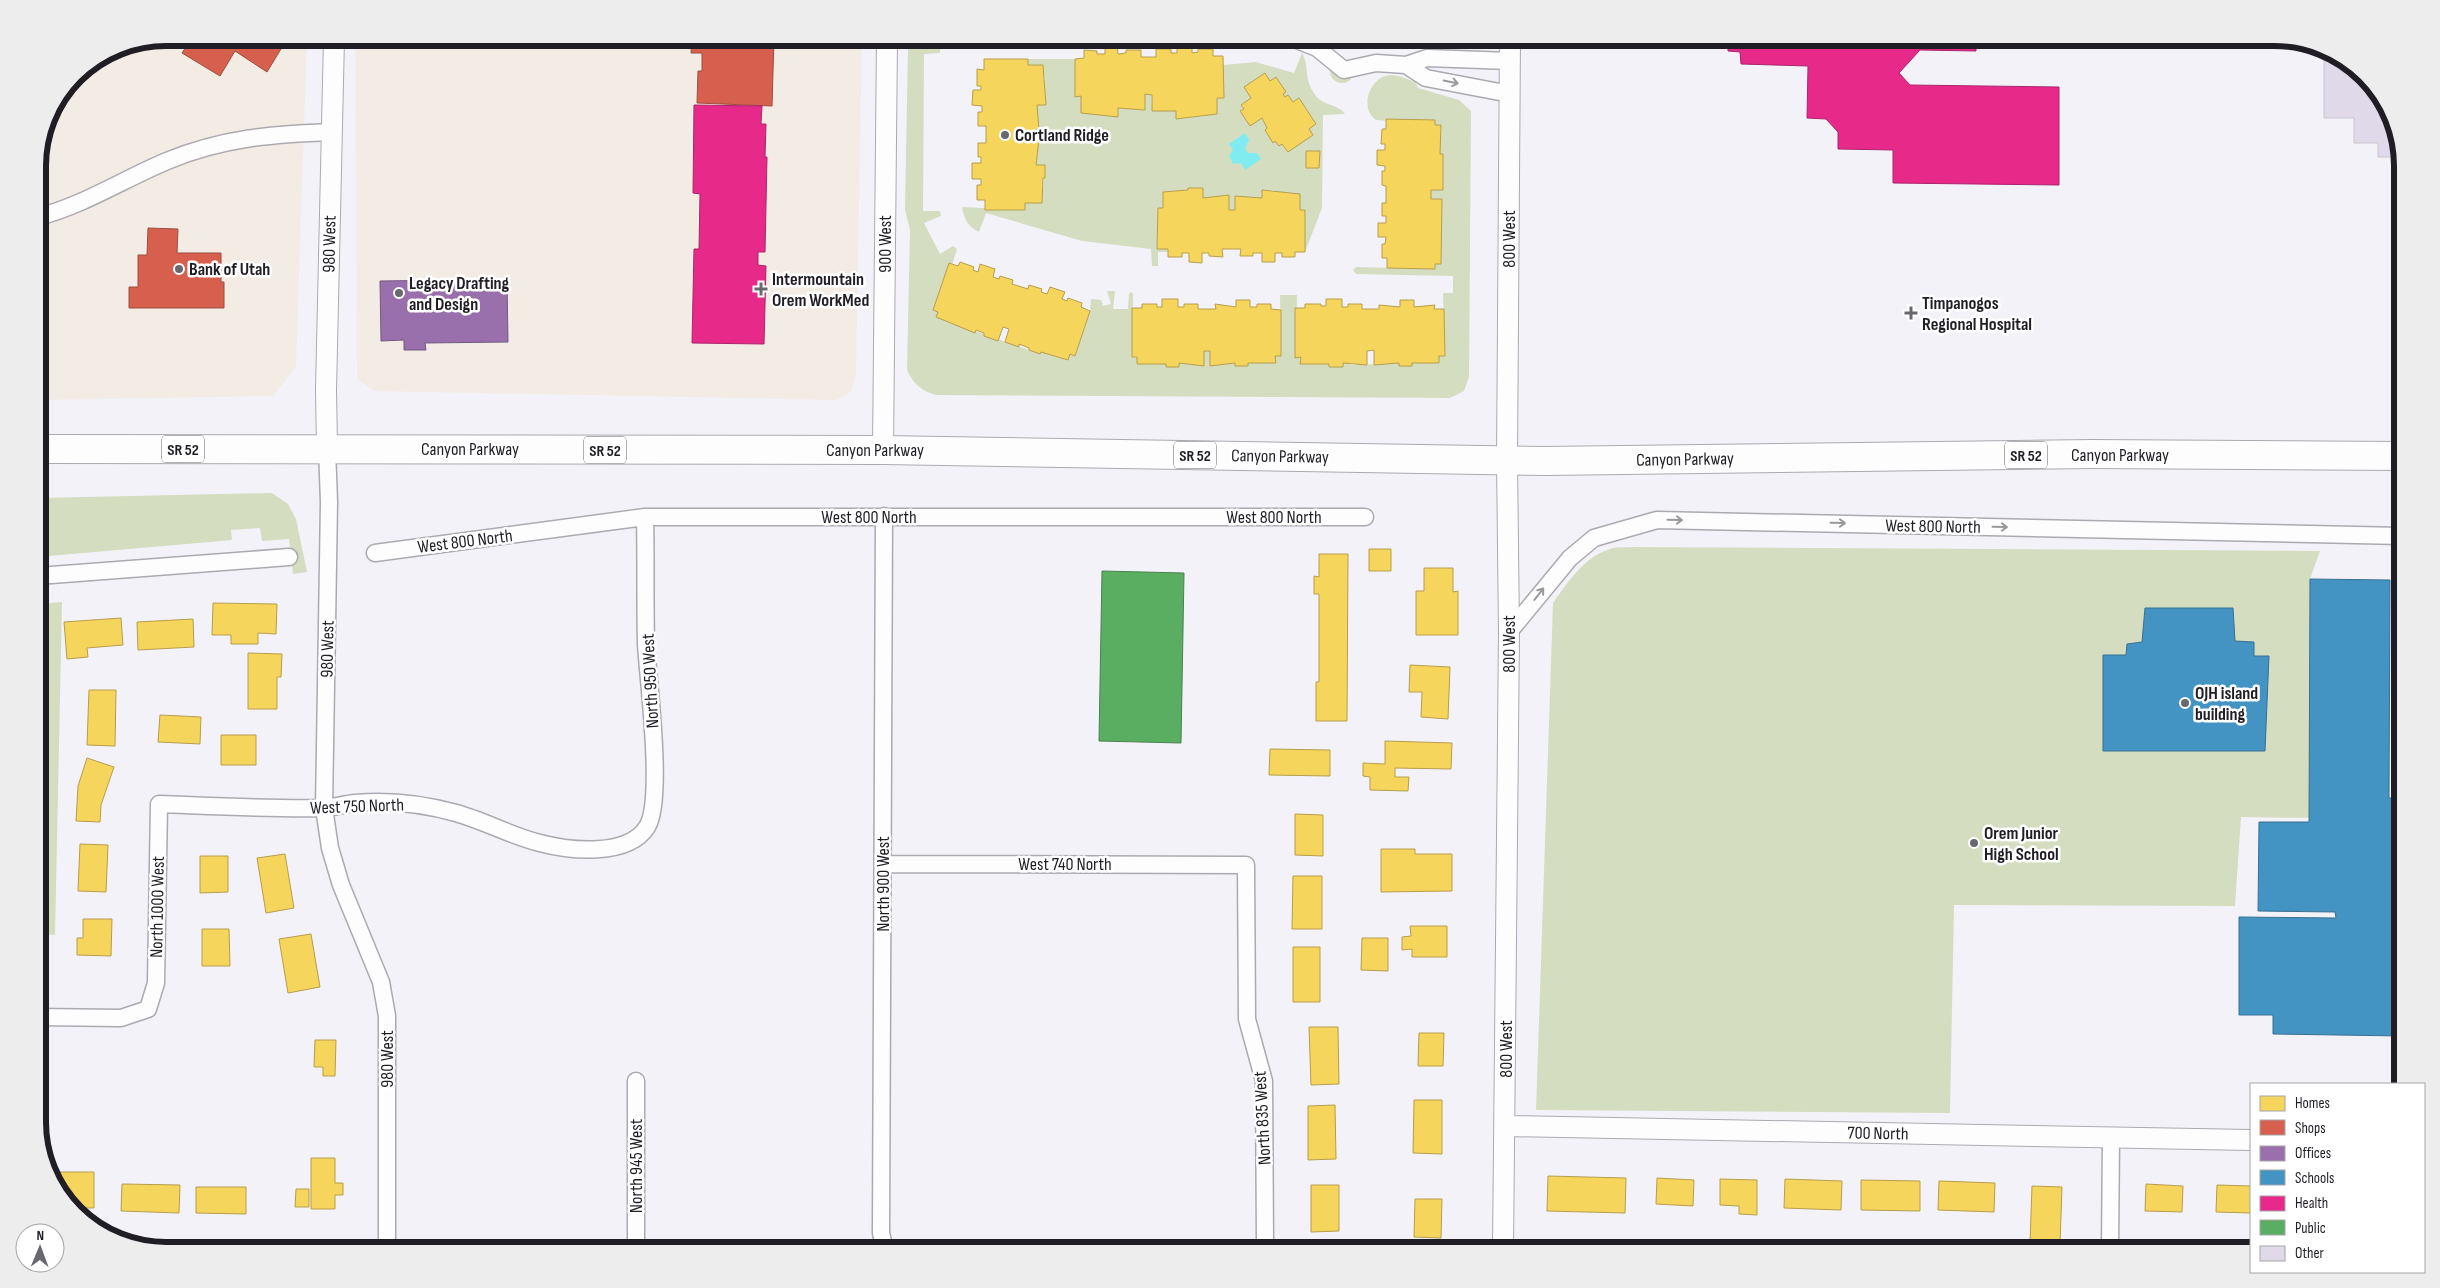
<svg xmlns="http://www.w3.org/2000/svg" width="2440" height="1288" viewBox="0 0 2440 1288" font-family="'Sofia Sans Condensed',sans-serif">
  <style>
    .commercial { fill: #f2ece4 }
    .green { fill: #d4ddc0; fill-rule: evenodd }
    .water { fill: #81ebf2 }
    .homes { fill: #f6d55c; stroke: #b69e4c }
    .shops { fill: #d6604d; stroke: #9f4c41 }
    .offices { fill: #9970ab; stroke: #755783 }
    .schools { fill: #4393c3; stroke: #387094 }
    .health { fill: #e7298a; stroke: #ab256c }
    .public { fill: #5aae61; stroke: #49824f }
    .building { fill: #dfd9ea; stroke: #c7c5cc }
    .lines { fill: none; stroke-linecap: round; stroke-linejoin: round }
    .minor-casing { stroke: #aca9b0; stroke-width: 19 }
    .tertiary-casing { stroke: #aca9b0; stroke-width: 22 }
    .trunk-casing { stroke: #aca9b0; stroke-width: 30 }
    .minor { stroke: #fdfdfe; stroke-width: 16 }
    .tertiary { stroke: #fdfdfe; stroke-width: 20 }
    .trunk { stroke: #fdfdfe; stroke-width: 28 }
    .oneway { stroke: #9a989c }
    .poi-dot { fill: #6a686f; stroke: #fff; stroke-width: 2 }
    .labels { text-anchor: middle; stroke-width: 5; stroke-linejoin: round; paint-order: stroke }
    .shield { fill: #fff; stroke: #636166; stroke-width: 1 }
    .shield-label { font-size: 16px; font-weight: bold; fill: #201d25 }
    .poi-label { font-size: 18px; font-weight: bold; fill: #201d25; stroke: #fff; text-anchor: start }
    .street-label { font-size: 18px; fill: #201d25; stroke: #fff }
    .rim { fill: none; stroke: #201d25; stroke-width: 6 }
  </style>
  <rect width="100%" height="100%" fill="#f4f2f9"/>
  <path class="commercial" d="M166 38H307L296 367 273 396 38 400V158L47 116 75 75 117 47Z
    M355 38H862L856 376 851 392 836 400 373 391 357 378Z"/>
  <path class="green" d="M917 38H934L941 41 940 53 924 54 923 211H940L941 216 924 223 940 254 953 246 957 249 936 317 1029 350 1040 354 1041 352 1068 360 1070 354 1075 355 1090 311 1091 299 1101 300 1103 306 1111 304 1107 291H1115L1113 309H1128L1129 294 1131 292 1133 294 1132 357 1166 364V367L1179 363 1203 366 1204 351H1210V366L1235 363V366H1248V363H1275V356H1281L1280 295H1297L1296 358 1301 357V364H1329L1330 367H1343V363L1353 365 1399 363 1400 366H1411L1412 363H1439V356H1445L1443 293H1453V276L1356 274 1353 270 1356 267 1435 269V264H1441L1442 199H1431V190L1443 189V155L1440 154V125L1376 120C1359 109 1369 77 1390 75 1399 75 1408 79 1416 83L1418 88 1459 100 1471 111 1469 377 1464 391 1450 398 936 395C922 391 913 384 907 370L910 230 905 210 908 48 917 41Z
    M1365 38H1470L1459 48 1378 45Z
    M1302 53C1311 70 1302 77 1316 96 1324 106 1338 104 1345 114L1323 115 1322 208 1305 252V210H1300L1288 192H1275L1274 190H1262V198L1236 196 1235 210H1229V195L1203 198V188L1163 192V208L1158 209 1157 248 1168 249V252H1158V266H1152L1151 249 1082 241 986 213 979 232C968 227 964 219 962 207L1025 210V203H1042L1045 166 1036 165 1039 139H1024V131L1039 130 1037 105H1046V92H1044L1045 77 1028 65V59H1075V96H1081V113L1118 117V108L1145 110V94L1151 95 1152 111H1176V119L1206 116V114H1217V98H1224L1223 65 1256 62 1294 73ZM1265 73 1270 81 1276 77 1286 92 1283 94 1285 97 1288 95 1293 102 1299 98 1316 124 1309 129 1313 135 1288 152 1282 144 1279 146 1275 141 1273 142 1265 130 1267 128 1262 118 1250 126 1240 111 1244 109 1241 105 1251 98 1244 87ZM1306 151H1319V168H1307Z
    M1330 71a12 12 0 1 1 24 0a12 12 0 1 1-24 0Z
    M272 493 288 504 296 519 307 572 293 574 289 539 262 541 260 528 231 530 232 540 38 557V498Z
    M1633 547 2320 551 2310 579 2316 818 2241 817 2235 906 1954 905 1950 1113 1536 1110 1553 603C1568 582 1584 557 1610 549 1617 546 1626 548 1633 547Z
    M62 602 55 935 39 934 38 604Z"/>
  <path class="water" d="M1245 133 1249 140 1245 149 1248 153H1257L1261 159 1245 170 1241 163 1233 164 1229 156 1233 150 1229 144Z"/>
  <path class="homes" d="M1192 44V53L1198 52V49H1213V56H1223L1224 98H1217V114L1176 119V111H1152V95L1145 94V110L1118 108V117L1081 113V96L1075 97V59L1084 58V50L1097 51V54H1105V45H1117L1118 54 1126 53V50H1141V57H1156V49H1171V53H1177V45Z
    M984 59H1028V65H1043L1046 105H1037L1039 130 1024 131V139H1039L1036 165H1045V178H1043L1042 203H1025V210H985V200H977V185H981V179H972V163H981V157H978V143H986V126H978V112H982V106L972 105 973 90H981V86H977V69L984 70Z
    M1265 73 1270 81 1276 77 1286 92 1283 94 1285 97 1288 95 1293 102 1299 98 1316 124 1309 129 1313 135 1288 152 1282 144 1279 146 1275 141 1273 143 1265 130 1267 128 1262 118 1250 126 1240 111 1244 109 1241 105 1251 98 1244 87Z
    M1386 119 1435 120V125H1441L1440 154H1443V190H1431V199H1442L1441 264H1435V269L1387 268V258H1382V244H1385L1386 237H1378V223H1386V216H1382V203H1386V186L1382 185V171H1385V166L1377 165V150H1385V144H1381L1382 129H1386Z
    M1306 151H1320L1319 168H1306Z
    M1188 188H1203V198L1229 195V210H1235V196L1262 198V190L1300 194V210H1305V252H1295V257H1282V253H1275V262H1262V253H1253V256H1240L1241 249H1222L1223 257 1209 256V253H1202V263L1189 262V253H1182V257H1168V249H1157L1158 208H1163V192L1188 190Z
    M960 262 974 267 973 270 978 272 980 264 995 269 993 277 999 279 1000 276 1013 280 1012 284 1028 289 1029 285 1042 289 1041 292 1047 294 1050 287 1065 292 1062 299 1067 301 1068 298 1082 303 1081 307 1090 311 1075 356 1070 354 1068 360 1041 352 1040 354 1029 350V348L1019 344V347L1005 342 1009 329 1003 327 998 341 984 336V333L976 330 975 333 936 317 938 312 933 310 949 263 958 266Z
    M1162 299H1178V307H1184V304H1198V309H1216L1215 304 1236 307V300H1250V307H1257V304H1271V309L1281 310V356H1275L1276 363H1248V366H1235V363L1210 366V351H1204V366L1179 363V367H1166V364H1137V357H1132V308H1142V304H1157V307H1162Z
    M1326 299H1342V307H1348V304H1362V309H1379V305L1400 307V300H1414V307L1435 305 1434 309H1444L1445 356H1439V363H1412V366H1399V363L1374 365V350L1367 351V365L1343 363V367H1329V364H1300L1301 357 1295 358V308H1305V304H1321V306H1326Z
    M1369 549H1391V571H1369Z
    M1319 554H1348L1347 721H1316V682H1319V594H1314V576L1319 577Z
    M1424 568H1453V592L1458 591V635H1416V591H1424Z
    M213 603 277 604 276 634 258 633V644H231V635H212Z
    M121 618 123 645 87 648 88 657 67 659 64 622Z
    M193 619 194 647 138 650 137 622Z
    M248 653 282 654 281 677H277V709H248Z
    M1410 665 1450 667 1448 719 1421 717 1422 692H1409Z
    M89 690H116L115 746 87 745Z
    M160 715 201 717 200 744 158 742Z
    M221 735H256V765H221Z
    M1385 741 1452 743 1451 769 1395 768V777H1409L1408 791 1370 790V777L1363 776V763L1385 764Z
    M1270 749 1330 750V776L1269 775Z
    M87 758 114 767 101 805 100 822 76 821 78 786Z
    M1295 814 1323 815V856L1295 855Z
    M80 844 108 845 106 892 78 891Z
    M1381 849H1415V854H1452V891L1381 892Z
    M285 854 294 908 266 913 257 858Z
    M200 856H228V892L200 893Z
    M1293 876H1322V929H1292Z
    M83 919H112L111 956 77 955V938H83Z
    M1410 926H1447V957H1412V949L1402 950V937L1411 936Z
    M202 929H229L230 966H202Z
    M311 934 320 987 288 993 279 939Z
    M1362 938H1388V971L1361 970Z
    M1293 947H1320V1002H1293Z
    M38 953H44V975H38Z
    M1309 1027H1338L1339 1084 1311 1085Z
    M1419 1033H1444L1443 1066H1418Z
    M315 1040H336L335 1076H323V1067H314Z
    M1414 1100H1442V1154L1413 1153Z
    M1335 1105 1336 1159 1308 1160V1106Z
    M311 1158H335V1183H343V1195H335V1209H311Z
    M52 1172H94V1208H76L59 1193Z
    M1548 1176 1626 1178 1625 1213 1547 1211Z
    M1657 1178 1694 1180 1693 1206 1656 1204Z
    M1720 1179 1757 1180V1215L1739 1214V1206L1720 1205Z
    M1785 1179 1842 1181 1841 1210 1784 1208Z
    M1861 1180 1920 1181V1211L1861 1210Z
    M1939 1181 1995 1183 1994 1212 1938 1210Z
    M122 1184 180 1185 179 1213 121 1211Z
    M2146 1184 2183 1186 2182 1212 2145 1211Z
    M1311 1185H1339V1231L1311 1232Z
    M2217 1185 2251 1186V1213L2216 1212Z
    M2032 1186 2062 1187 2060 1244 2030 1243Z
    M196 1187H246V1214L196 1213Z
    M296 1189H309V1207H295Z
    M1415 1199H1442L1441 1238 1414 1237Z
    M1546 1243H1623V1250H1546Z"/>
  <path class="shops" d="M192 38 205 44 209 38 287 39 267 72 235 51 220 76 182 53Z
    M367 38H509V45L367 43Z
    M692 38H774L772 106 697 103 698 71H702V53H691Z
    M148 228 178 229 177 253H221V282H224V308H129V287H138V255H147Z"/>
  <path class="offices" d="M458 280 507 281 508 342 425 343 426 350H404V340L381 341 380 281Z"/>
  <path class="schools" d="M2310 579 2390 580 2389 798H2402V940H2398L2397 980H2402V1036L2273 1034V1015H2239V917L2336 918 2335 912 2258 911 2259 822H2309Z
    M2145 608H2233L2235 641 2254 642V656H2269L2265 751H2103V655H2126L2127 644 2142 642Z"/>
  <path class="health" d="M1728 38H2032V42L1976 43V51L1920 50 1899 73 1910 85 2059 87V185L1893 183V150L1838 149V132L1826 119 1807 118 1808 66 1741 64 1740 52 1728 51Z
    M694 105 762 106 761 124H766L765 157H767L765 252H758V265L766 266 764 344 692 343 694 249H699L700 194 693 193Z"/>
  <path class="public" d="M1102 571 1184 573 1181 743 1099 741Z"/>
  <path class="building" d="M2324 49 2331 51 2381 95 2402 157H2378V143H2354V118H2324Z"/>
  <g class="lines">
    <defs>
      <path id="minor" d="M1292 38 1317 48 1344 70 1376 63 1406 65 1426 78 1510 94
        M1406 65 1427 58 1510 61
        M38 217C84 205 124 179 167 161 222 138 273 134 332 132
        M327 448 329 502 324 808 330 848 341 885 381 982 387 1016V1250
        M884 516 881 1233 885 1250
        M375 553 645 517H1365
        M38 576 289 557
        M1509 632 1570 558 1594 538 1657 520 2402 536
        M883 864 1246 865 1247 1019 1264 1081 1265 1245 1259 1250
        M38 1017 121 1018 148 1009 156 983 159 804C213 806 268 809 322 808 333 808 344 804 355 803 388 800 424 804 456 813 485 821 511 836 540 843 570 851 628 857 647 827 664 800 648 680 646 644 645 602 646 560 645 517
        M636 1081V1250
        M2110 1250 2111 1137"/>
      <path id="tertiary" d="M327 448 326 390 334 38
        M883 450 887 38
        M1506 1126 2251 1140
        M1503 1250 1509 632 1507 460 1510 38"/>
      <path id="trunk" d="M38 449 883 450 1545 461 2093 454 2402 456"/>
    </defs>
    <use href="#minor" class="minor-casing"/>
    <use href="#tertiary" class="tertiary-casing"/>
    <use href="#trunk" class="trunk-casing"/>
    <use href="#minor" class="minor"/>
    <use href="#tertiary" class="tertiary"/>
    <use href="#trunk" class="trunk"/>
  </g>
  <defs><path id="oneway-shaft" d="M-6 0H5M1.5-3L5.5 0L1.5 3" fill="none" stroke-width="1.6" stroke-linecap="round" stroke-linejoin="round" transform="scale(1.25)"/></defs>
  <g class="oneway">
    <use href="#oneway-shaft" transform="translate(1451 82) rotate(11)"/>
    <use href="#oneway-shaft" transform="translate(1675 520) rotate(1)"/>
    <use href="#oneway-shaft" transform="translate(1838 523) rotate(1)"/>
    <use href="#oneway-shaft" transform="translate(2000 527) rotate(1)"/>
    <use href="#oneway-shaft" transform="translate(1539 594) rotate(-52)"/>
  </g>
  <g class="poi-dot">
    <circle cx="1005" cy="135" r="5"/>
    <circle cx="179" cy="269" r="5"/>
    <path d="M758.5 281.5h5v5h5v5h-5v5h-5v-5h-5v-5h5z"/>
    <circle cx="399" cy="293" r="5"/>
    <path d="M1908.5 305.5h5v5h5v5h-5v5h-5v-5h-5v-5h5z"/>
    <circle cx="2185" cy="703" r="5"/>
    <circle cx="1974" cy="843" r="5"/>
  </g>
  <g class="labels">
    <g class="shield">
      <rect x="162" y="435.5" width="42" height="27" rx="4"/>
      <rect x="584" y="436.5" width="42" height="27" rx="4"/>
      <rect x="1174" y="441.5" width="42" height="27" rx="4"/>
      <rect x="2005" y="441.5" width="42" height="27" rx="4"/>
    </g>
    <g class="shield-label">
      <text x="183" y="455">SR 52</text>
      <text x="605" y="456">SR 52</text>
      <text x="1195" y="461">SR 52</text>
      <text x="2026" y="461">SR 52</text>
    </g>
    <g class="poi-label">
      <text x="1015" y="141">Cortland Ridge</text>
      <text x="189" y="275">Bank of Utah</text>
      <text x="772" y="285">Intermountain<tspan x="772" dy="21">Orem WorkMed</tspan></text>
      <text x="409" y="289">Legacy Drafting<tspan x="409" dy="21">and Design</tspan></text>
      <text x="1922" y="309">Timpanogos<tspan x="1922" dy="21">Regional Hospital</tspan></text>
      <text x="2195" y="699">OJH island<tspan x="2195" dy="21">building</tspan></text>
      <text x="1984" y="839">Orem Junior<tspan x="1984" dy="21">High School</tspan></text>
    </g>
    <g class="street-label">
      <text transform="translate(1509 239) rotate(-90)" y="6">800 West</text>
      <text transform="translate(329 244) rotate(-89)" y="6">980 West</text>
      <text transform="translate(885 244) rotate(-90)" y="6">900 West</text>
      <text x="470" y="455">Canyon Parkway</text>
      <text x="875" y="456">Canyon Parkway</text>
      <text x="2120" y="461">Canyon Parkway</text>
      <text transform="translate(1280 456) rotate(1)" y="6">Canyon Parkway</text>
      <text transform="translate(1685 459) rotate(-1)" y="6">Canyon Parkway</text>
      <text x="869" y="523">West 800 North</text>
      <text x="1274" y="523">West 800 North</text>
      <text transform="translate(1933 526) rotate(1)" y="6">West 800 North</text>
      <text transform="translate(465 541) rotate(-7)" y="6">West 800 North</text>
      <text transform="translate(1509 644) rotate(-90)" y="6">800 West</text>
      <text transform="translate(327 649) rotate(-89)" y="6">980 West</text>
      <text transform="translate(650 681) rotate(-93)" y="6">North 950 West</text>
      <text transform="translate(357 806) rotate(-2)" y="6">West 750 North</text>
      <text x="1065" y="870">West 740 North</text>
      <text transform="translate(883 884) rotate(-90)" y="6">North 900 West</text>
      <text transform="translate(157 907) rotate(-89)" y="6">North 1000 West</text>
      <text transform="translate(1506 1049) rotate(-90)" y="6">800 West</text>
      <text transform="translate(387 1059) rotate(-90)" y="6">980 West</text>
      <text transform="translate(1262 1118) rotate(-93)" y="6">North 835 West</text>
      <text transform="translate(1878 1133) rotate(1)" y="6">700 North</text>
      <text transform="translate(636 1166) rotate(-90)" y="6">North 945 West</text>
    </g>
  </g>
  <path d="M0 0H2440V1288H0ZM166 46H2274A120 120 0 0 1 2394 166V1122A120 120 0 0 1 2274 1242H166A120 120 0 0 1 46 1122V166A120 120 0 0 1 166 46Z" fill="#ededee" fill-rule="evenodd"/>
  <path class="rim" d="M166 46H2274A120 120 0 0 1 2394 166V1122A120 120 0 0 1 2274 1242H166A120 120 0 0 1 46 1122V166A120 120 0 0 1 166 46Z"/>
  <rect x="2250" y="1083" width="175" height="190" fill="#ffffff" stroke="#a6a5a8"/>
  <rect x="2260" y="1096" width="25" height="15" fill="#f6d55c" stroke="#a6a5a8"/>
  <text x="2295" y="1108" font-size="15" fill="#201d25">Homes</text>
  <rect x="2260" y="1120" width="25" height="15" fill="#d6604d" stroke="#a6a5a8"/>
  <text x="2295" y="1133" font-size="15" fill="#201d25">Shops</text>
  <rect x="2260" y="1146" width="25" height="15" fill="#9970ab" stroke="#a6a5a8"/>
  <text x="2295" y="1158" font-size="15" fill="#201d25">Offices</text>
  <rect x="2260" y="1170" width="25" height="15" fill="#4393c3" stroke="#a6a5a8"/>
  <text x="2295" y="1183" font-size="15" fill="#201d25">Schools</text>
  <rect x="2260" y="1196" width="25" height="15" fill="#e7298a" stroke="#a6a5a8"/>
  <text x="2295" y="1208" font-size="15" fill="#201d25">Health</text>
  <rect x="2260" y="1220" width="25" height="15" fill="#5aae61" stroke="#a6a5a8"/>
  <text x="2295" y="1233" font-size="15" fill="#201d25">Public</text>
  <rect x="2260" y="1246" width="25" height="15" fill="#dfd9ea" stroke="#a6a5a8"/>
  <text x="2295" y="1258" font-size="15" fill="#201d25">Other</text>
  <g transform="translate(40 1248) rotate(1)"><circle r="24" fill="#ffffff" stroke="#a6a5a8"/>
  <path d="M0-4L9 19L0 12L-9 19Z" fill="#6a686f"/>
  <text y="-8" font-size="14" font-weight="bold" text-anchor="middle" fill="#201d25">N</text>
  </g>
</svg>
